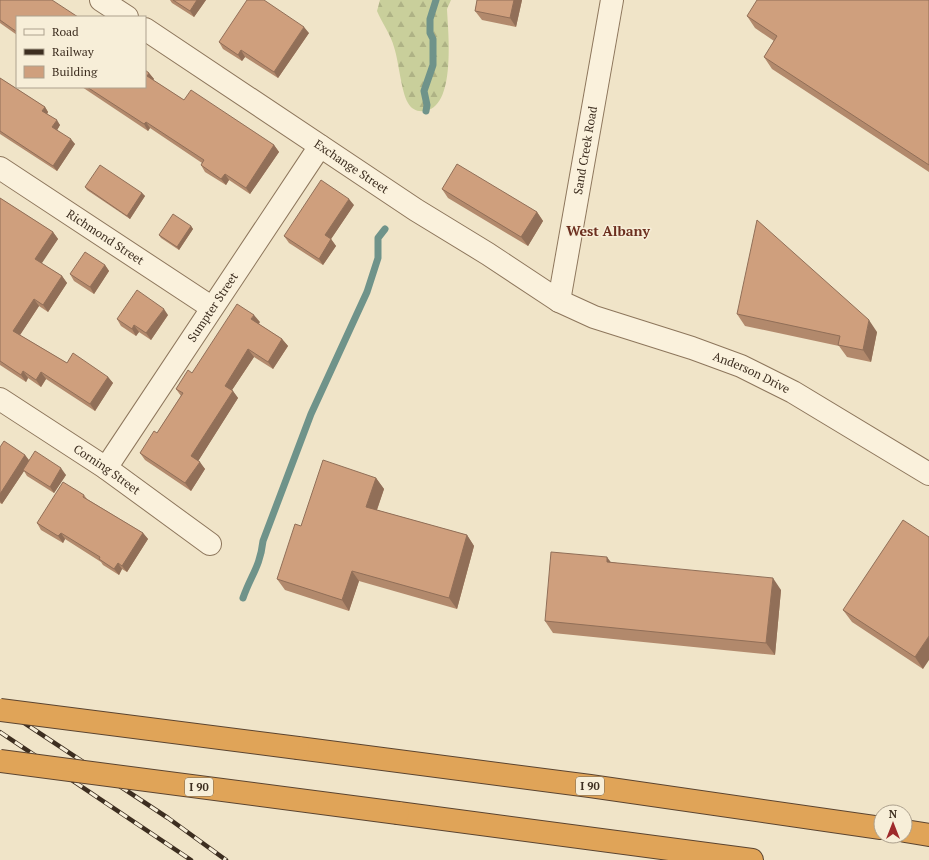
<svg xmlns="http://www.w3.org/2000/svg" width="929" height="860" viewBox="0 0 929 860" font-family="'PT Serif',serif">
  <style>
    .forest { fill: url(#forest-firs) }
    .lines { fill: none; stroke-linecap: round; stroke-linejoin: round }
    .stream { stroke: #6f938a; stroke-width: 7 }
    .street-casing { stroke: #8d765c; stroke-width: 24 }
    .highway-casing { stroke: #5b4430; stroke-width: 24 }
    .street { stroke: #faf1dc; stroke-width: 22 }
    .highway { stroke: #e0a458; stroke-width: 22 }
    .rail-casing { stroke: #3d2e20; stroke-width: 4.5 }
    .rail { stroke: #f7eed8; stroke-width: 3; stroke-dasharray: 9; stroke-linecap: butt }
    .highway-bridge-casing { stroke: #5b4430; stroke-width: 24; stroke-linecap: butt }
    .highway-bridge { stroke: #e0a458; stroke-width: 22 }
    .wall { fill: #b2896c }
    .shaded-wall { fill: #916f58 }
    .building { fill: #cf9f7d; stroke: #916f58 }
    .labels { text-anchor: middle; stroke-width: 3; stroke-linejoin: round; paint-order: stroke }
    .shield { fill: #f7eed8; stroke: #756857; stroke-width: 1 }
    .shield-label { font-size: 11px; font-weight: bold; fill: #3d2e20 }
    .street-label { font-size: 12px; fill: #3d2e20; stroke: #f7eed8 }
    .quarter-label { font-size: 14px; font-weight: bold; fill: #6b2e1e; stroke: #f7eed8 }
  </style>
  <defs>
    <pattern id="forest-firs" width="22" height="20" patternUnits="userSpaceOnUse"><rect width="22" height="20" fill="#c9cf9b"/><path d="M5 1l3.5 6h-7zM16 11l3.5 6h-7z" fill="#aeb285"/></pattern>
  </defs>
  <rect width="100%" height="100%" fill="#f0e4c8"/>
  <path class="forest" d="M380 0H451L447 9C448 31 457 110 423 111 418 112 411 109 408 103 401 91 399 62 394 47 391 35 382 23 377 11Z"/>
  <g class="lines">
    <path class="stream" d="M426 111 427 105 424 91 433 65V39L430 33V19L436 0
      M243 598C251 575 260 567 263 541L311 414 367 292 378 258V238L385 229"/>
    <defs>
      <g id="street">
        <path d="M101 0 127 17"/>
        <path id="s1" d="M145 29 416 210 488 254 559 301 594 317 692 348 741 366 793 392 929 474"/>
        <path id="s2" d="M0 168 211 307"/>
        <path id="s3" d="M559 301 612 0"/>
        <path id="s4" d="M0 399 106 468 210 544"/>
        <path id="s5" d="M106 468 320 146"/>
      </g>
      <path id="highway" d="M298 748 590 786 881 828
        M398 813 752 860
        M905 831 929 835"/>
    </defs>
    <use href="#street" class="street-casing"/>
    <use href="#highway" class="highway-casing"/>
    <use href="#street" class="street"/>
    <use href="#highway" class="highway"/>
    <defs>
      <path id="rail" d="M0 707 168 818 226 860
        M0 732 191 860"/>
    </defs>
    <use href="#rail" class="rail-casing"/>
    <use href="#rail" class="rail"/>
    <defs>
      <path id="highway-bridge" d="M0 710 298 748
        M0 761 398 813"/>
    </defs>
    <use href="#highway-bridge" class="highway-bridge-casing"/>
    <use href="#highway-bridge" class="highway-bridge"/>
  </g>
  <path class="wall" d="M0 0 17 17V35L0 23Z
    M170 0H206L194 17 172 3Z
    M477 0H522L516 27 482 20 475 11Z
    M929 0V172L772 69 764 57 774 41 755 28 747 16Z
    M309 33 278 78 245 57 242 61 223 49 219 42Z
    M149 73 154 79 153 80 184 100 274 145 279 152 250 194 229 180 226 185 205 172 201 165 202 163 150 128 148 131 82 87H145Z
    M0 78 45 107 48 112 47 114 60 125 57 130 75 144 57 171 0 134Z
    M85 187 142 193 145 196 130 219 87 190Z
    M442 189 537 212 543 221 528 246 448 198Z
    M0 198 53 232 58 239 41 263 62 276 67 283 48 312 39 306 20 335 67 363 108 377 113 383 95 411 46 379 41 387 28 378 26 382 0 365Z
    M354 205 331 239 336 246 323 265 289 243 284 236Z
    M191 226 193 229 179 250 161 238 159 235Z
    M105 265 109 271 94 294 74 281 70 274Z
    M737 314 877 332 871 362 847 357 839 346 745 326Z
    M168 315 151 340 139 332 136 336 121 326 117 319Z
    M260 322 259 324 282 339 288 346 273 369 254 357 232 390 238 398 198 461 205 469 191 491 145 460 140 453 157 433 181 396 176 389 192 373Z
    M0 447 25 455 29 460 66 475 54 493 27 476 24 471 2 504 0 503Z
    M376 478 384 489 377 510 467 535 474 546 457 609 359 581 349 611 285 590 277 579 301 526Z
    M84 495 87 499 143 533 148 539 127 572 122 569 119 575 103 565 101 562 65 539 63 543 41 530 37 523Z
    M929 537 923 669 852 622 843 610Z
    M611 562 781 590 775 655 553 633 545 621Z"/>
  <path class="shaded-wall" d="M197 0H206L194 17 190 11Z
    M514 0H522L516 27 510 18Z
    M304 27 309 33 278 78 274 72Z
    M241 50 245 57 242 61 238 55Z
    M149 73 154 79 151 83 147 76Z
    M45 107 48 112 46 116 42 111Z
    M57 120 60 125 56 132 52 127Z
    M146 122 150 128 148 131 144 124Z
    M71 139 75 144 57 171 53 166Z
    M274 145 279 152 250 194 246 188Z
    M225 174 229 180 226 185 221 179Z
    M142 193 145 196 130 219 127 216Z
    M349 199 354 205 331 239 336 246 323 265 319 259 325 235Z
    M537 212 543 221 528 246 521 237Z
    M191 226 193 229 179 250 177 247Z
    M53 232 58 239 40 266 35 259Z
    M105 265 109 271 94 294 90 287Z
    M62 276 67 283 48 312 43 305Z
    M34 299 39 306 18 338 13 331Z
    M164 309 168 315 151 340 146 333Z
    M254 315 260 322 257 326 251 319Z
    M869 320 877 332 871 362 863 350Z
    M134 325 139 332 136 336 132 329Z
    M282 339 288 346 273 369 268 362Z
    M248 349 254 357 230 393 225 386Z
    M23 371 28 378 26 382 21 375Z
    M41 372 46 379 41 387 36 380Z
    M108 377 113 383 95 411 90 404Z
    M233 391 238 398 197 463 191 456Z
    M25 455 30 462 23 470 24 471 2 504 0 501V494Z
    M200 462 205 469 191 491 185 483Z
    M61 468 66 475 54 493 50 487Z
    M376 478 384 489 374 518 366 507Z
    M61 533 65 539 63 543 58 536Z
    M143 533 148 539 127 572 122 566Z
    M467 535 474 546 457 609 449 598Z
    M607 557 616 569 607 562Z
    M118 563 122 569 119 575 114 569Z
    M352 571 359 581 349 611 342 600Z
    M773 578 781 590 775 655 766 643Z
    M929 636V660L923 669 915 657Z"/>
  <path class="building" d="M0 0H52L78 17H17V32L0 20Z
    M173 0H197L190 11Z
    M247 0H264L304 27 274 72 241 50 238 55 219 42Z
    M477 0H514L510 18 475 11Z
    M757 0H929V165L764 57 777 36 747 16Z
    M145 70 149 73 147 76 184 100 191 90 274 145 246 188 225 174 221 179 201 165 204 160 146 122 144 124 87 87H145Z
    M0 78 45 107 42 111 57 120 52 127 71 139 53 166 0 131Z
    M457 164 537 212 521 237 442 189Z
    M100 165 142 193 127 216 85 187Z
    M321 180 349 199 325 235 331 239 319 259 284 236Z
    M0 198 53 232 35 259 62 276 43 305 34 299 13 331 67 363 73 353 108 377 90 404 41 372 36 380 23 371 21 375 0 361Z
    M173 214 191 226 177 247 159 235Z
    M757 220 869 320 863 350 838 345 840 336 737 314Z
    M85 252 105 265 90 287 70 274Z
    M137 290 164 309 146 333 134 325 132 329 117 319Z
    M237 304 254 315 251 319 282 339 268 362 248 349 225 386 233 391 191 456 200 462 185 483 140 453 154 431 157 433 183 393 176 389 188 370 192 373Z
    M4 441 25 455 0 494V447Z
    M35 451 61 468 50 487 23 470Z
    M323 460 376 478 366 507 467 535 449 598 352 571 342 600 277 579 295 524 301 526Z
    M63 482 84 495 83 497 143 533 122 566 118 563 114 569 99 559 100 557 61 533 58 536 37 523Z
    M903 520 929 537V636L915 657 843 610Z
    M551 552 607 557V562L773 578 766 643 545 621Z"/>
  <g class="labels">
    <g class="shield">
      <rect x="576" y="777" width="28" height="18" rx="3"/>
      <rect x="185" y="778" width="28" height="18" rx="3"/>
    </g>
    <g class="shield-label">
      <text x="590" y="790">I 90</text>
      <text x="199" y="791">I 90</text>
    </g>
    <g class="street-label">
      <text dy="4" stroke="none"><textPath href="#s3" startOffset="153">Sand Creek Road</textPath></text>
      <text dy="4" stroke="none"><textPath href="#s1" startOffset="248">Exchange Street</textPath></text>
      <text dy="4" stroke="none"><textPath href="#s2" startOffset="126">Richmond Street</textPath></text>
      <text dy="4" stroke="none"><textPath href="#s5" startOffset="193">Sumpter Street</textPath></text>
      <text dy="4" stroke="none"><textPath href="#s1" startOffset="701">Anderson Drive</textPath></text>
      <text dy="4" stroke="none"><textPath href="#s4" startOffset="128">Corning Street</textPath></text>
    </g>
    <g class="quarter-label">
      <text x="608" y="236">West Albany</text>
    </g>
  </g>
  <rect x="16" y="16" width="130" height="72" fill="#f7eed8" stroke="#ada18e"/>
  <rect x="24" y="29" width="20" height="6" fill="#faf1dc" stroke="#ada18e"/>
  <text x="52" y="36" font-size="12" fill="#3d2e20">Road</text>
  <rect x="24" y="49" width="20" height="6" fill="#3d2e20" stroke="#ada18e"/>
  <text x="52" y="56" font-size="12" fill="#3d2e20">Railway</text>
  <rect x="24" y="66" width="20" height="12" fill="#cf9f7d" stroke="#ada18e"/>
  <text x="52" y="76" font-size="12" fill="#3d2e20">Building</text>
  <g transform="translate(893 824)"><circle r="19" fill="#f7eed8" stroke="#ada18e"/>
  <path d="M0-3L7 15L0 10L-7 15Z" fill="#9e2a2b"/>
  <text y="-6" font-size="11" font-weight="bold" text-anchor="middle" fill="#3d2e20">N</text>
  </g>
</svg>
